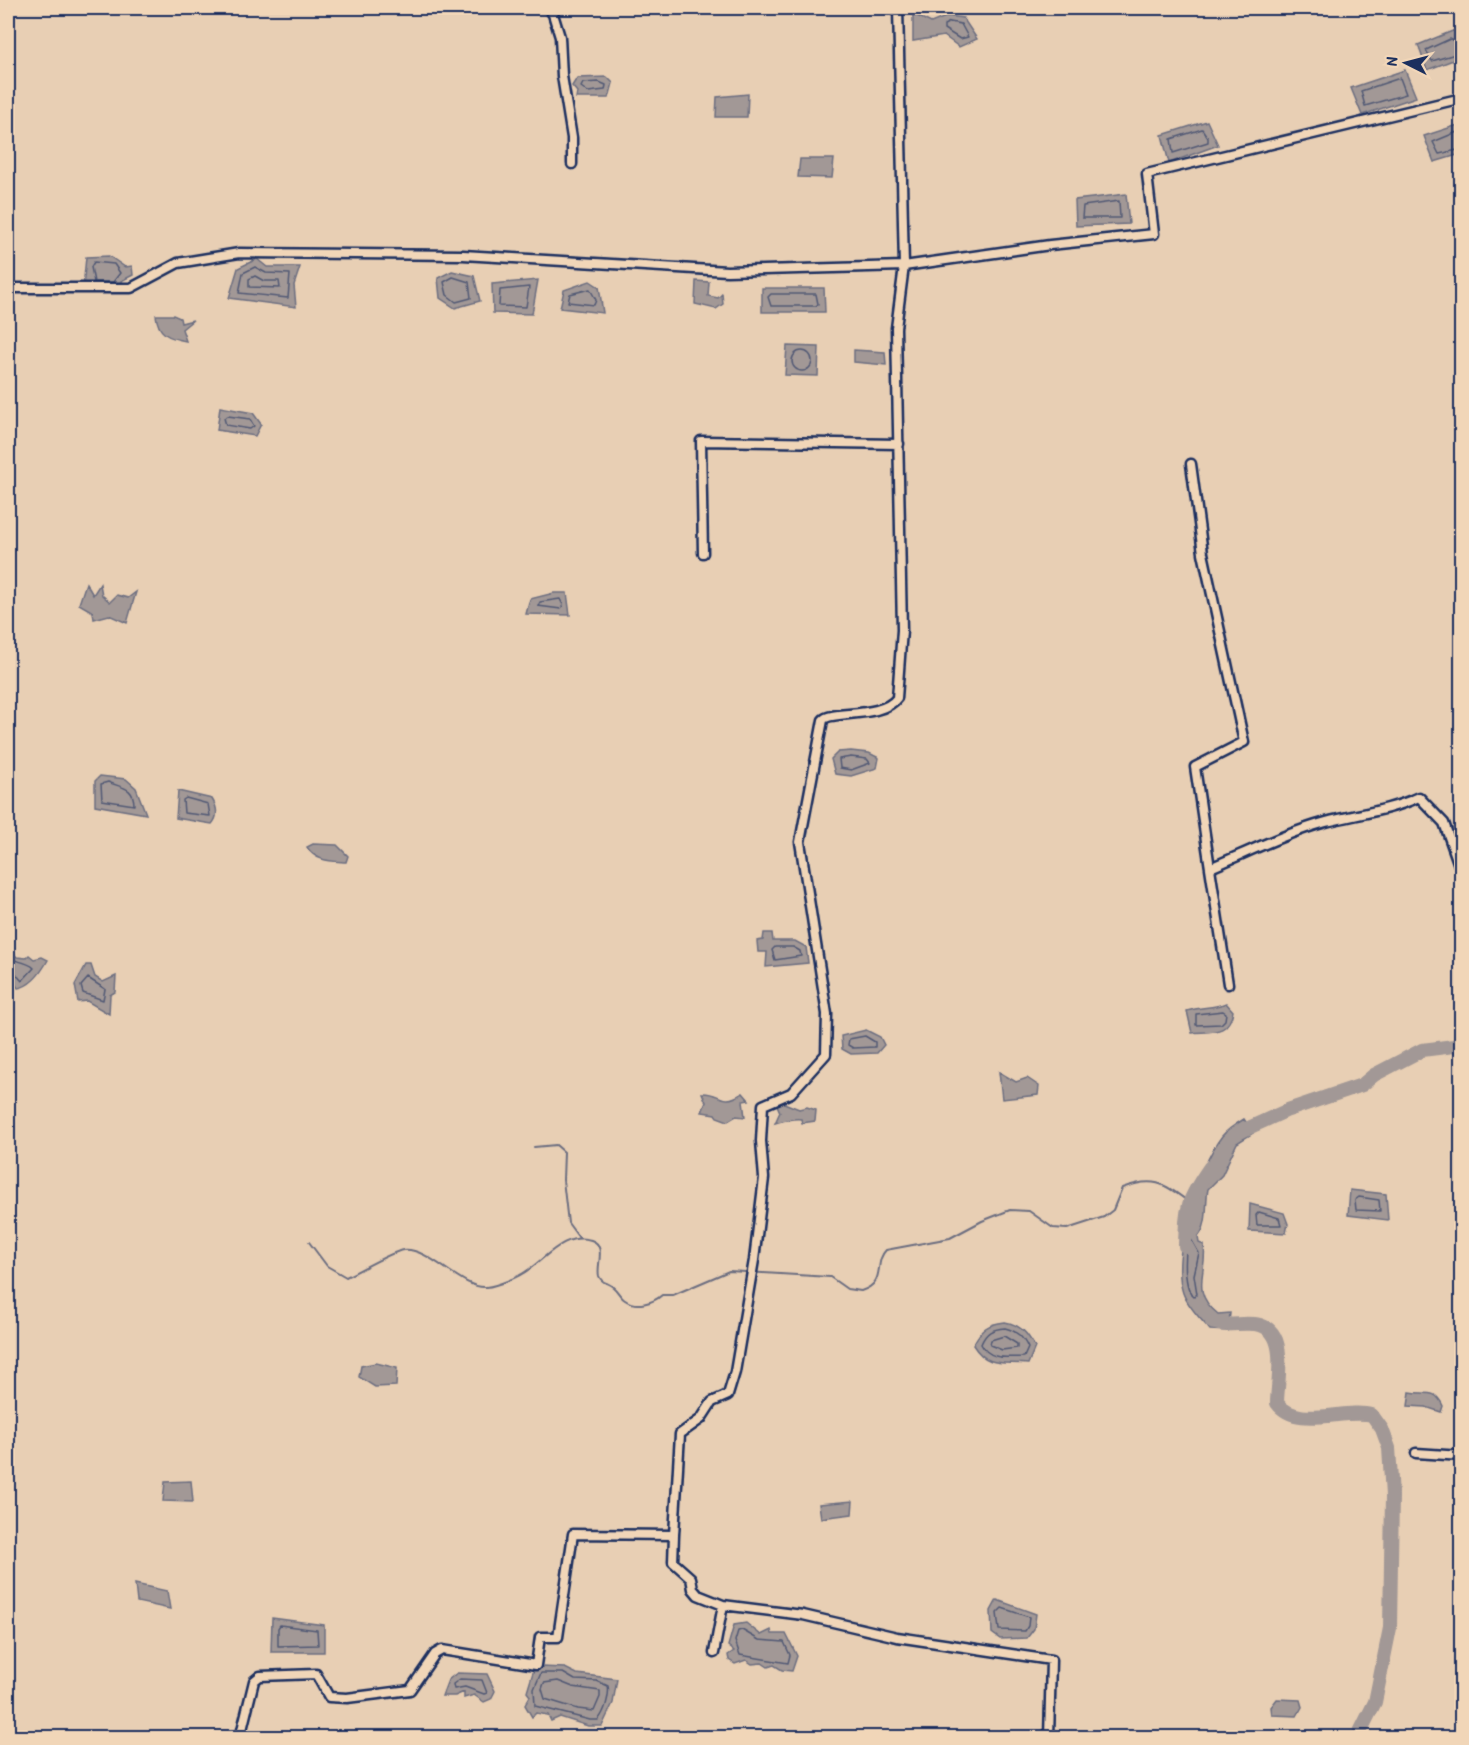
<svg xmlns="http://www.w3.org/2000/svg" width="1469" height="1745" viewBox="0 0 1469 1745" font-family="'Patrick Hand',sans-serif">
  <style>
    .water { fill: #a29896; stroke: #6c6e80; stroke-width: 1.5 }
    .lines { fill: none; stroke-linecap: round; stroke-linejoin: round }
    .shore { stroke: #515974; stroke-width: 1.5 }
    .stream { stroke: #6c6e80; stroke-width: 2 }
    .river { stroke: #a29896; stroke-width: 14 }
    .minor-casing { stroke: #1b2f5e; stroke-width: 13 }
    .minor { stroke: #f1d6b8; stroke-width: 8 }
  </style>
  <rect width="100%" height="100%" fill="#e8cfb4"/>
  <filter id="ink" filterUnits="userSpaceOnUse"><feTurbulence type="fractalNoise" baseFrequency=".0167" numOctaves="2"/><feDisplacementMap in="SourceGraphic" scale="12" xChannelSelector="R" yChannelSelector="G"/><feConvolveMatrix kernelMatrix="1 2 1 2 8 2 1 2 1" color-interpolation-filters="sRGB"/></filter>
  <g filter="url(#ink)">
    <path class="water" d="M913 14 931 23 948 16 963 18 977 39 959 47 944 36 913 41Z
      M1455 30 1461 44V57L1427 70 1418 45Z
      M1405 70 1416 97 1362 115 1351 88Z
      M607 77 613 83 609 98H576L577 92 572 86 577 78Z
      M748 94 747 117H716L717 97Z
      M1207 121 1218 145 1169 163 1162 135Z
      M1461 124V154L1434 162 1424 136Z
      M800 159H834L832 178 798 177Z
      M1126 194 1129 224 1076 226 1075 200Z
      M109 256 125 267 132 266 133 275 121 281V288H83L86 257Z
      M257 259 267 267H300L294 285 296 307 229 298 238 268Z
      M452 271 474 276 480 301 455 308 440 298 438 278Z
      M538 280 532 314 493 313 492 284Z
      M590 281 599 287 603 313 560 308 564 290Z
      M696 281 709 282 708 296 718 298 722 294 723 304 716 309 695 304Z
      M762 288H824L825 312H762Z
      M156 315H173L180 318 181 323 193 320 182 329 186 341C168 338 158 334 156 315Z
      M787 346 819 347 818 376 785 375Z
      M854 350 885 352 886 365 854 362Z
      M220 407 253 413 261 424 255 436 217 430Z
      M86 583 93 595 100 584 102 595 110 602 117 595 128 598 136 592 127 623 109 615 94 619 93 612 79 604Z
      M554 593H567L570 615 526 614 530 599Z
      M851 751 869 753 879 758 877 768 851 776 835 774 831 759 838 752Z
      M100 776 126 779 136 788 146 814 95 805V781Z
      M178 791 212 799C217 807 219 816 212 824L176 818Z
      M313 844 337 845 348 856 346 862C331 861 316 862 307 847Z
      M764 933H772L773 941H795L806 947 808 963 766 967 767 952H758L757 941 763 940Z
      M8 952H12L17 957 26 958 29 955 34 959 42 957 48 960C42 971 32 986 18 988L8 974Z
      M86 965H91L95 977 103 982 116 976 115 992 110 995 109 1014 87 1001 78 1002 75 985Z
      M1226 1003 1233 1011C1229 1035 1212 1031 1192 1033L1187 1011C1202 1006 1212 1009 1226 1003Z
      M866 1030 880 1037 884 1045 877 1053 851 1054 842 1049 841 1036Z
      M999 1072 1016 1082 1027 1078 1039 1086 1038 1095 1002 1099Z
      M702 1093C721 1092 721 1107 743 1093L749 1100 743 1101 745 1117 736 1116 728 1121 717 1117 715 1114 702 1112 706 1102Z
      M779 1101 799 1109 807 1107 816 1110 815 1121 802 1123 801 1119C794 1118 782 1121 775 1123L780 1112 777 1105Z
      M1244 1119 1253 1133 1237 1143 1222 1175 1208 1189C1205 1204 1209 1224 1198 1237L1199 1243 1204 1245C1208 1272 1189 1291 1218 1314L1230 1313 1228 1331 1210 1330C1201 1319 1188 1307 1183 1293 1170 1255 1198 1167 1222 1136 1228 1129 1236 1124 1244 1119Z
      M1350 1190 1386 1194 1388 1220 1348 1215Z
      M1250 1204 1284 1213 1288 1224 1286 1233 1249 1231Z
      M1005 1322C1021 1325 1027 1333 1035 1347L1028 1364C1004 1361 988 1369 973 1345 981 1329 987 1324 1005 1322Z
      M376 1363 397 1368 396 1386 375 1387 359 1377 361 1366Z
      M1410 1392C1426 1395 1435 1388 1443 1406L1441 1412 1426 1407 1408 1406Z
      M191 1481 193 1502 163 1501 165 1482Z
      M853 1501 852 1514 821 1518 819 1504Z
      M135 1584 167 1591 170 1609 137 1602Z
      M997 1600 1036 1614 1034 1629 1027 1638 1000 1639 992 1633 991 1611Z
      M272 1618 324 1625V1652H271Z
      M746 1623 761 1635 771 1630 772 1634H786L797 1656 792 1671 782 1670 774 1665 768 1667 762 1663 752 1664 746 1660 735 1664 729 1660 728 1655 734 1651 728 1646 734 1625Z
      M541 1667 565 1668 577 1674 617 1679 613 1703 602 1726H588L560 1717 551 1721 548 1715 536 1713 532 1717 525 1705 530 1696 527 1692 534 1669Z
      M457 1673 487 1674 495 1691 491 1699 484 1702 474 1695 464 1698V1692L455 1696H442L448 1680Z
      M1277 1699 1300 1700 1302 1707 1297 1716 1272 1715 1271 1707Z"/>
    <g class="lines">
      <path class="shore" d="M950 22 961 24 968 37 960 39 944 29V25Z
        M1462 45 1450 39 1426 50 1432 61 1462 52
        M1400 78 1406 94 1365 106 1361 91Z
        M599 82 606 85 605 90 588 92 581 87 583 83Z
        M1202 129 1208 138V142L1173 153 1171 139Z
        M1462 130 1433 142 1439 154 1462 149
        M1119 201 1120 218H1082L1083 206Z
        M94 262 114 264 120 273 113 282H94L91 267Z
        M255 267 266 273 290 274 288 298 239 293 243 273Z
        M255 276 264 281H279L280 288 249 287V279Z
        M453 277 469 282 471 298 456 302 447 295 444 282Z
        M529 287 526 307 499 306 500 290Z
        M590 289 596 300 594 305 568 302 570 294Z
        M771 294H816L818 304 816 306H771L768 297Z
        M792 361a10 10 0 1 1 20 0a10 10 0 1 1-20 0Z
        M228 416 250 419 254 426 250 429 226 425 224 418Z
        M560 599 563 605 561 609 538 606 540 602Z
        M851 757 867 759 870 763 851 770 840 768 839 759Z
        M108 782C121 788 134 786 134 805L102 800 101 784Z
        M186 798 208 804 210 816 184 813 183 800Z
        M775 947H793L800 951 801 956 775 960 772 950Z
        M8 958C15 961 29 962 34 968L22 981 14 972 8 971
        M88 978 105 989 103 1000 83 993 81 986Z
        M1223 1011 1226 1013 1225 1020 1221 1024 1196 1025V1014Z
        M865 1036 875 1042V1047L853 1048 848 1045 849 1039Z
        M1359 1197 1379 1200 1380 1211 1356 1210 1355 1200Z
        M1259 1212 1279 1218 1281 1225H1257L1256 1215Z
        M1191 1239 1199 1253 1194 1275 1197 1294 1194 1297C1183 1288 1185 1256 1187 1242Z
        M1005 1328C1017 1331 1023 1337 1028 1348L1024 1357C1009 1357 989 1361 981 1344 986 1332 992 1329 1005 1328Z
        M1004 1336 1017 1344V1348L1002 1350 990 1345 991 1340Z
        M1002 1608 1029 1617 1028 1626 1025 1631 999 1630 997 1613Z
        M280 1625 317 1630 318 1645 278 1646V1628Z
        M742 1630 759 1640 784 1642 790 1655 788 1663 740 1655 735 1641 738 1631Z
        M541 1673H563L575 1680 597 1681 608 1686C610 1695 605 1712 598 1720H590L535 1706 534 1689Z
        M460 1679 482 1680 487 1693 484 1694 465 1687 454 1689 453 1684Z
        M558 1681 573 1687 600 1691V1697L594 1711 578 1709 545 1699 542 1689 544 1683Z"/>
      <path class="stream" d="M534 1147 556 1145 564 1152 563 1180 568 1223 579 1238
        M309 1242 327 1266 346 1277C359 1271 391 1252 403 1250 428 1246 461 1289 486 1287 497 1286 519 1277 528 1270 547 1257 565 1232 591 1240 607 1245 596 1265 599 1276 602 1284 608 1282 613 1287 618 1291 620 1297 625 1300 636 1308 653 1303 662 1295H673L729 1271 830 1277 847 1289 861 1291C887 1283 873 1263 886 1250L950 1238 982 1221 1010 1210 1029 1211 1053 1228 1067 1229 1104 1217 1113 1210 1122 1188C1154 1176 1163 1183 1189 1202"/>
      <path class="river" d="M1233 1135 1288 1110 1362 1085 1374 1075 1422 1050 1462 1045
        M1185 1246C1186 1206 1187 1200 1210 1167
        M1212 1322C1227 1328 1244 1321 1260 1325 1289 1333 1277 1382 1277 1403 1297 1430 1343 1408 1372 1415L1382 1429 1389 1448 1392 1496 1390 1628 1375 1702 1357 1738"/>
      <defs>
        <path id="minor" d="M548 8 553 14 560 37 562 76 572 138V164
          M8 288H131L178 263 239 253 463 255 727 271 904 266 1050 245 1154 234 1147 174 1462 98
          M1191 464 1203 553 1244 742 1195 767 1210 868C1248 852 1286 833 1326 822 1357 814 1389 811 1419 797L1444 823 1459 865 1462 864
          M703 553 701 441 899 444
          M1210 868 1228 984
          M1416 1453 1462 1456
          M674 1535 673 1562 691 1578 693 1589 698 1595 723 1605 803 1615 897 1637 1051 1660 1049 1738
          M714 1653 723 1605
          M240 1738 254 1681 260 1676 316 1674 329 1697 347 1698 410 1690 435 1654 442 1650 536 1665 540 1637H558L573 1534 674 1535 680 1434 701 1419 712 1402 728 1395 735 1372 754 1260 764 1178 761 1141 763 1105 791 1093 826 1054 827 1014 800 842 823 720C830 710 882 719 897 698L902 630 896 328 904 266 898 8"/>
      </defs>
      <use href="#minor" class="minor-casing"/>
      <use href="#minor" class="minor"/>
    </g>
  </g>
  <rect width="1469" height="1745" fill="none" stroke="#f1d6b8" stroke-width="30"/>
  <rect x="15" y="15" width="1439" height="1715" fill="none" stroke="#1b2f5e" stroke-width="2" filter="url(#ink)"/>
  <g transform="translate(1406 63) rotate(276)" stroke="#f1d6b8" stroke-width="4.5" paint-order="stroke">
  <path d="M0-4.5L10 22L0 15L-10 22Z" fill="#1b2f5e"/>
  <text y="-9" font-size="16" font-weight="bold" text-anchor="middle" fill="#1b2f5e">N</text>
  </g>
</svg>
